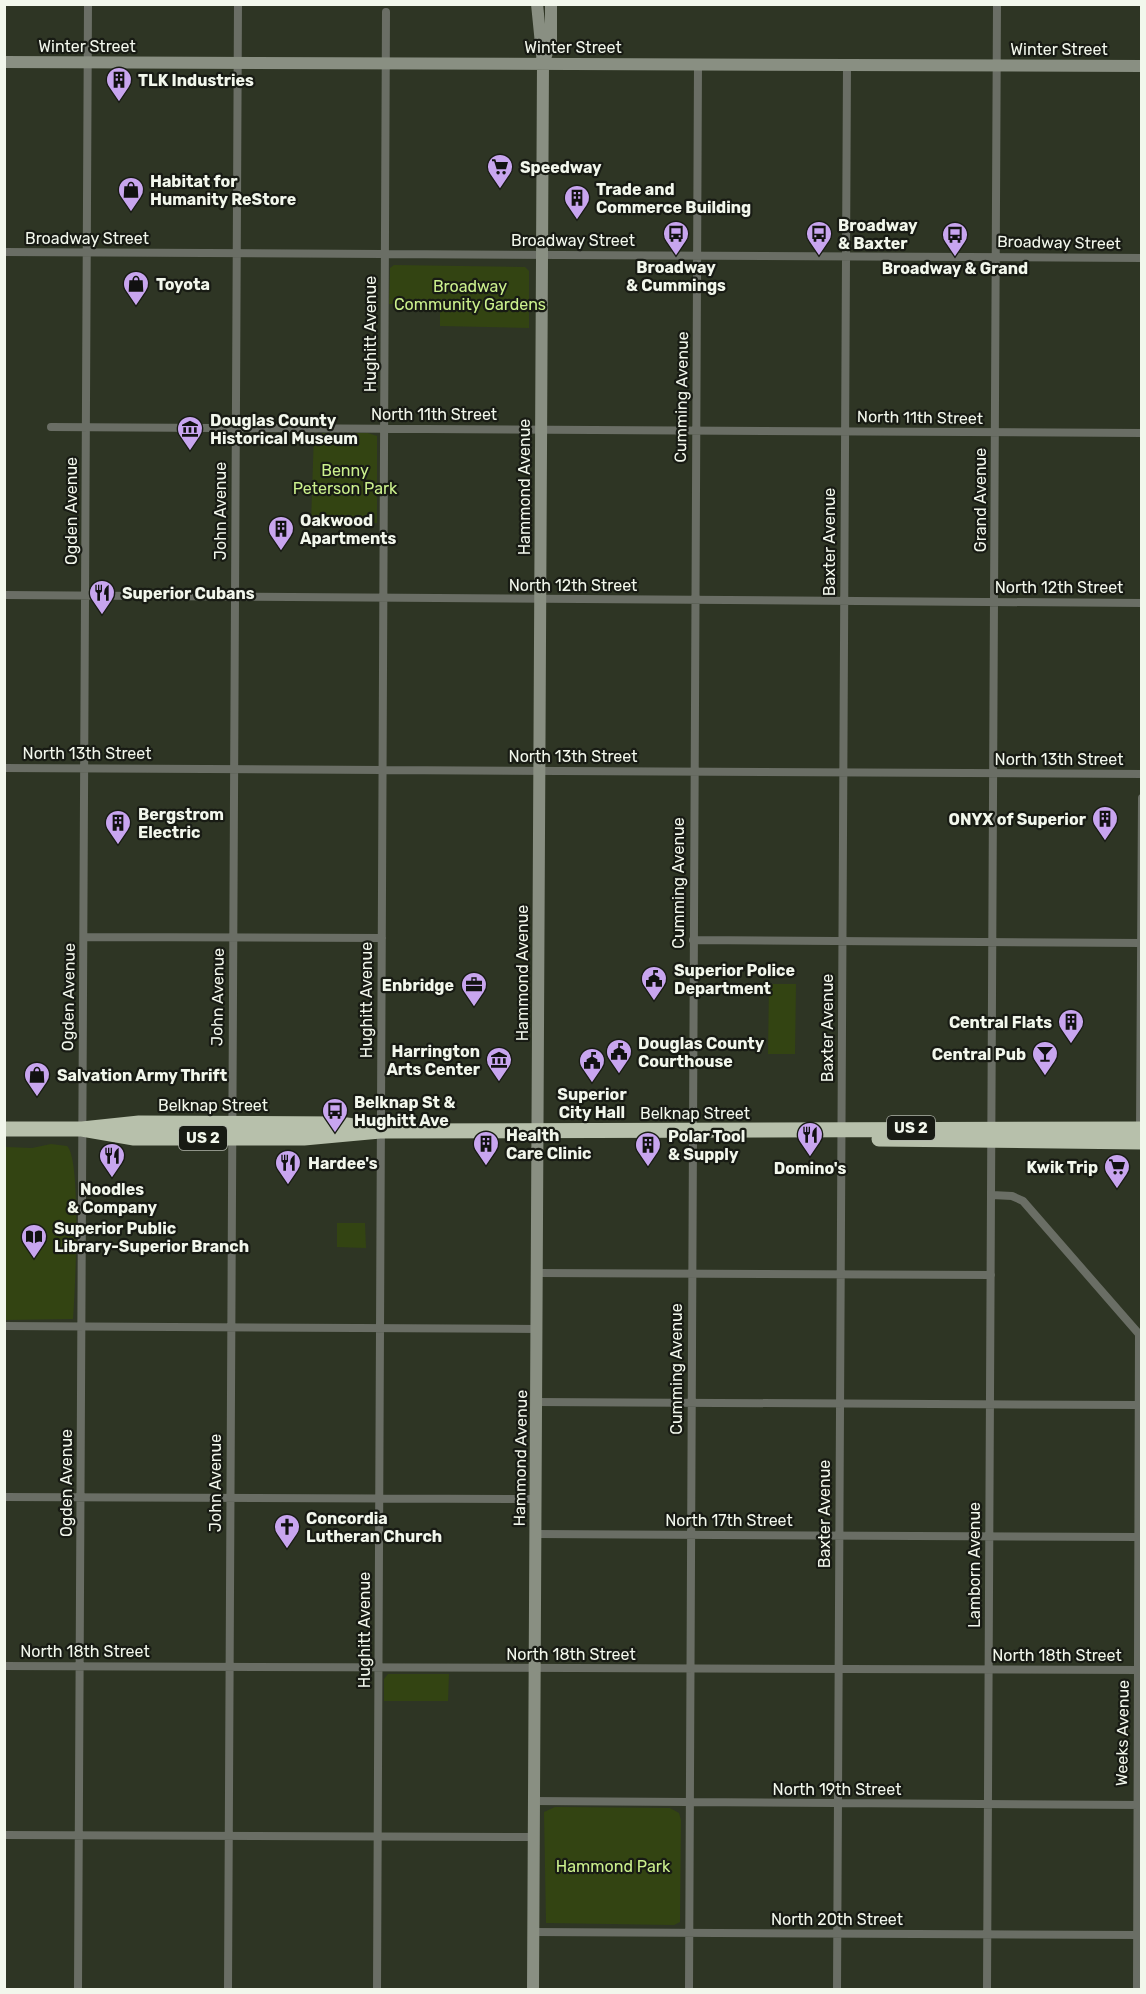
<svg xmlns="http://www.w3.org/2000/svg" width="1146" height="1994" viewBox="0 0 1146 1994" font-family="Rubik,sans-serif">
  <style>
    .green { fill: #334412 }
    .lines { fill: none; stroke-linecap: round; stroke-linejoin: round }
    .street { stroke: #6a6e65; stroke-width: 8 }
    .secondary { stroke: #898f82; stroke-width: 12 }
    .highway { stroke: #b7c0ab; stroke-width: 15 }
    .labels { text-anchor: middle; stroke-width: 4.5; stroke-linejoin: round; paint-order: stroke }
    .shield { fill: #181b14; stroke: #b1b5ab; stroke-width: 1.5 }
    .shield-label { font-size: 15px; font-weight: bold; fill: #f2f7ec }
    .street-label { font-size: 16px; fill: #f2f7ec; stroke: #181b14 }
    .poi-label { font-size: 16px; font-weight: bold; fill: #f2f7ec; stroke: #181b14; text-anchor: start }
    .park-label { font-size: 16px; fill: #cbf08d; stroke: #181b14 }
  </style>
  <rect width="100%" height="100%" fill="#2e3524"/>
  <path class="green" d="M394 265 525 267 529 271V328L440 326V304H389L390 268Z
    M314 433H368L377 436V523H311Z
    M769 984H796L795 1054H768Z
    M51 1144 67 1146C82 1160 75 1292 73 1319L5 1320 6 1147 32 1148Z
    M337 1223H365L366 1248 337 1247Z
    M388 1674H449L448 1701H384V1679Z
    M555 1807 670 1808 679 1813 681 1820 680 1922 674 1925 546 1923 544 1812Z"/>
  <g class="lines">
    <path class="street" d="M4 252 1142 258
      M51 427 1142 433
      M4 595 1142 603
      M4 768 1142 774
      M84 937 382 938
      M693 940 1141 943
      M1140 1130 1142 798
      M992 1195 1012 1196 1023 1201 1139 1334
      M538 1273 991 1275
      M4 1326 537 1329
      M537 1402 1139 1405
      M4 1497 536 1499
      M535 1534 1138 1537
      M4 1666 1138 1670
      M533 1801 1142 1805
      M4 1835 533 1837
      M533 1932 1141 1935
      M78 1990 88 4
      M228 1990 238 4
      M377 1990 386 12
      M689 1990 698 65
      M837 1990 847 66
      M987 1990 997 4
      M1137 1990 1139 1334"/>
    <path class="secondary" d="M4 62 1142 66
      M543 64 551 41V4
      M533 1990 543 64 537 4"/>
    <path class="highway" d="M4 1129H82L139 1123 340 1124 367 1128
      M82 1129 134 1138H304L380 1131 1142 1129
      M879 1139 1142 1142"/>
  </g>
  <defs>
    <symbol id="building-pin" viewBox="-11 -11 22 30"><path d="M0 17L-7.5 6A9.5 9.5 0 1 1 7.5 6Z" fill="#c8a5ef" stroke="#181b14"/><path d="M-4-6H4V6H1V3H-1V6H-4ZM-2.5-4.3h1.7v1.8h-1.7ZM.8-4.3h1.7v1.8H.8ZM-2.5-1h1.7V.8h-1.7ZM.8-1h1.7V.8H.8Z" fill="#111"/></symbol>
    <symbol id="supermarket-pin" viewBox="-11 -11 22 30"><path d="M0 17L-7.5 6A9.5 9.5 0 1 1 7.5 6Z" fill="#c8a5ef" stroke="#181b14"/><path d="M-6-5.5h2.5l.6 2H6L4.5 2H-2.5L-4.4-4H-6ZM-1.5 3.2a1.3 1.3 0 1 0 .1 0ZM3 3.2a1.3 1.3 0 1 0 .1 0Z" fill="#111"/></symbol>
    <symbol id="shop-pin" viewBox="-11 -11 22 30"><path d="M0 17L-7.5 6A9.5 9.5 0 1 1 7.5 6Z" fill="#c8a5ef" stroke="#181b14"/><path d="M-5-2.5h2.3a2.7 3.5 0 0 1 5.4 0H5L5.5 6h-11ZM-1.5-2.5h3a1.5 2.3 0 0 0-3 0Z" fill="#111"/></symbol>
    <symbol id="bus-pin" viewBox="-11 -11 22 30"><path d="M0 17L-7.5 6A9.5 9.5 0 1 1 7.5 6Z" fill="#c8a5ef" stroke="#181b14"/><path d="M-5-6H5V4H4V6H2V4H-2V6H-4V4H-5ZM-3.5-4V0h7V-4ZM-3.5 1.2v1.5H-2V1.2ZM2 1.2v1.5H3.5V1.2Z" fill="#111"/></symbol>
    <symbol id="museum-pin" viewBox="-11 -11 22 30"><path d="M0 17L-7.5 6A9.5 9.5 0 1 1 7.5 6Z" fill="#c8a5ef" stroke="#181b14"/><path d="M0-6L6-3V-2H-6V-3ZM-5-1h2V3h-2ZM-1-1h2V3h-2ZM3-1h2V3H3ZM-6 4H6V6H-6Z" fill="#111"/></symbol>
    <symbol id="restaurant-pin" viewBox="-11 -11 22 30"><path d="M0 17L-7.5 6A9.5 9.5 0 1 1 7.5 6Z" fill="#c8a5ef" stroke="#181b14"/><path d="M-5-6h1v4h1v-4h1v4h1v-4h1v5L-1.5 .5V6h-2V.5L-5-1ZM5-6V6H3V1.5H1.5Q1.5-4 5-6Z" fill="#111"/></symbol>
    <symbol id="civic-pin" viewBox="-11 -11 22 30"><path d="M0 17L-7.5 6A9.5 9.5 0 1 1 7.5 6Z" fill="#c8a5ef" stroke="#181b14"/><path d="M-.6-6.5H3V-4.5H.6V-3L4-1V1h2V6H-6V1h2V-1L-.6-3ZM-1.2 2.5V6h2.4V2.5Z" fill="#111"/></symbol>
    <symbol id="office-pin" viewBox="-11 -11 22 30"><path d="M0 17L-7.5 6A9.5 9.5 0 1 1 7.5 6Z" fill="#c8a5ef" stroke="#181b14"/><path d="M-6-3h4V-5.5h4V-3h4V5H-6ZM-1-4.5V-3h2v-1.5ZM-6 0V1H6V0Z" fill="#111"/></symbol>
    <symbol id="bar-pin" viewBox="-11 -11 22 30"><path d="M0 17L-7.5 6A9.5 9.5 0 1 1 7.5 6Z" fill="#c8a5ef" stroke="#181b14"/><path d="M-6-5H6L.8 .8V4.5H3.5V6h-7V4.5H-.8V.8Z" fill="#111"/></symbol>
    <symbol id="library-pin" viewBox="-11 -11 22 30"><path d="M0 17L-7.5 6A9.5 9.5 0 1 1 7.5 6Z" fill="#c8a5ef" stroke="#181b14"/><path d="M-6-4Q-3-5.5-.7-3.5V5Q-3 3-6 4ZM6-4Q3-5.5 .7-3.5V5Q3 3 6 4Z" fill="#111"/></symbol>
    <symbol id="church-pin" viewBox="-11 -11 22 30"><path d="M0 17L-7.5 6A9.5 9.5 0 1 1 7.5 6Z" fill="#c8a5ef" stroke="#181b14"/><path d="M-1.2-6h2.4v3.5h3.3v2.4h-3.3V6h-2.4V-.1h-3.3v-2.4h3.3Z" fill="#111"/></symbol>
  </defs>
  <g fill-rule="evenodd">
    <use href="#building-pin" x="104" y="65" width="30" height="40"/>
    <use href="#supermarket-pin" x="485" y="152" width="30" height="40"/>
    <use href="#shop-pin" x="116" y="175" width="30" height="40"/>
    <use href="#building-pin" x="562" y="183" width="30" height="40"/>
    <use href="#bus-pin" x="661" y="219" width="30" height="40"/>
    <use href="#bus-pin" x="804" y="219" width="30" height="40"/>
    <use href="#bus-pin" x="940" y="220" width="30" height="40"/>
    <use href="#shop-pin" x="121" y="269" width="30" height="40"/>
    <use href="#museum-pin" x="175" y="414" width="30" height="40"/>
    <use href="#building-pin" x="266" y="514" width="30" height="40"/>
    <use href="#restaurant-pin" x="87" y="578" width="30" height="40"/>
    <use href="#building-pin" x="1090" y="804" width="30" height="40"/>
    <use href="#building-pin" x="103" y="808" width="30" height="40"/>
    <use href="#civic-pin" x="639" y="964" width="30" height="40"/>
    <use href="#office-pin" x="459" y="970" width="30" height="40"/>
    <use href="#building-pin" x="1056" y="1007" width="30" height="40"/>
    <use href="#civic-pin" x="604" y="1037" width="30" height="40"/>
    <use href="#bar-pin" x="1030" y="1039" width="30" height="40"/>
    <use href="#museum-pin" x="484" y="1045" width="30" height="40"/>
    <use href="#civic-pin" x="577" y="1046" width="30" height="40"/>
    <use href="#shop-pin" x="22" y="1060" width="30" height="40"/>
    <use href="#bus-pin" x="320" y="1096" width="30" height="40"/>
    <use href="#restaurant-pin" x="795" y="1120" width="30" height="40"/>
    <use href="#building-pin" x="471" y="1129" width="30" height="40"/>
    <use href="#building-pin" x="633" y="1130" width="30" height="40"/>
    <use href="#restaurant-pin" x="97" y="1141" width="30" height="40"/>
    <use href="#restaurant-pin" x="273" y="1148" width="30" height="40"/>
    <use href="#supermarket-pin" x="1102" y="1152" width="30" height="40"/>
    <use href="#library-pin" x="19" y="1222" width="30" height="40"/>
    <use href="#church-pin" x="272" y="1512" width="30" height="40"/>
  </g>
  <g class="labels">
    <g class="shield">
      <rect x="887" y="1116" width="48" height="24" rx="4.5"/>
      <rect x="179" y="1126" width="48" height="24" rx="4.5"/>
    </g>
    <g class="shield-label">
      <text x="911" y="1133">US 2</text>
      <text x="203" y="1143">US 2</text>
    </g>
    <g class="street-label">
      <text x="87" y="52">Winter Street</text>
      <text x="573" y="53">Winter Street</text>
      <text x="1059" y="55">Winter Street</text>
      <text x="87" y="244">Broadway Street</text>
      <text x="573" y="246">Broadway Street</text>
      <text transform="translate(1059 242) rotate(1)" y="6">Broadway Street</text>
      <text transform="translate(370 334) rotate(-90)" y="6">Hughitt Avenue</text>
      <text transform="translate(681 397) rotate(-89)" y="6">Cumming Avenue</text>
      <text x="434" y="420">North 11th Street</text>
      <text transform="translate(920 417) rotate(1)" y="6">North 11th Street</text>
      <text transform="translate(524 487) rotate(-90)" y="6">Hammond Avenue</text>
      <text transform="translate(980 500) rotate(-90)" y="6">Grand Avenue</text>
      <text transform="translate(71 511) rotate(-90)" y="6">Ogden Avenue</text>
      <text transform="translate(220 511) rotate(-90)" y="6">John Avenue</text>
      <text transform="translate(829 542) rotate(-90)" y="6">Baxter Avenue</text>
      <text x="573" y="591">North 12th Street</text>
      <text x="1059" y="593">North 12th Street</text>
      <text x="87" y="759">North 13th Street</text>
      <text x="573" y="762">North 13th Street</text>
      <text x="1059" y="765">North 13th Street</text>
      <text transform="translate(678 883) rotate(-90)" y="6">Cumming Avenue</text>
      <text transform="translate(522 973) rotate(-90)" y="6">Hammond Avenue</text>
      <text transform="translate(68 997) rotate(-89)" y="6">Ogden Avenue</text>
      <text transform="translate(217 997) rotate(-89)" y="6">John Avenue</text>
      <text transform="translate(366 1000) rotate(-90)" y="6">Hughitt Avenue</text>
      <text transform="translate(827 1028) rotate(-90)" y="6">Baxter Avenue</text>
      <text x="213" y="1111">Belknap Street</text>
      <text x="695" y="1119">Belknap Street</text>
      <text transform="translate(676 1369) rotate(-90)" y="6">Cumming Avenue</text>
      <text transform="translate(520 1458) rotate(-89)" y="6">Hammond Avenue</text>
      <text transform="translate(66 1483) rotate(-90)" y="6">Ogden Avenue</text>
      <text transform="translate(215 1483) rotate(-90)" y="6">John Avenue</text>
      <text transform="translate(824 1514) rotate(-90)" y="6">Baxter Avenue</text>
      <text x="729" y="1526">North 17th Street</text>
      <text transform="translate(974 1565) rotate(-90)" y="6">Lamborn Avenue</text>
      <text transform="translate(364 1630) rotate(-90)" y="6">Hughitt Avenue</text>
      <text x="85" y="1657">North 18th Street</text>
      <text x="571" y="1660">North 18th Street</text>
      <text x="1057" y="1661">North 18th Street</text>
      <text transform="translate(1122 1733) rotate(-89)" y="6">Weeks Avenue</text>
      <text x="837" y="1795">North 19th Street</text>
      <text x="837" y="1925">North 20th Street</text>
    </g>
    <g class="poi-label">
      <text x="138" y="86">TLK Industries</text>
      <text x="520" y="173">Speedway</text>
      <text x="150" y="187">Habitat for<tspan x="150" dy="18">Humanity ReStore</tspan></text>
      <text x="596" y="195">Trade and<tspan x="596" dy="18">Commerce Building</tspan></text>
      <text x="838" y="231">Broadway<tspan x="838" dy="18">&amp; Baxter</tspan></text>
      <text x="676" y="273" text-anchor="middle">Broadway<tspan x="676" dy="18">&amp; Cummings</tspan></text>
      <text x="955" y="274" text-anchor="middle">Broadway &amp; Grand</text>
      <text x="156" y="290">Toyota</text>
      <text x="210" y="426">Douglas County<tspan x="210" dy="18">Historical Museum</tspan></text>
      <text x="300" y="526">Oakwood<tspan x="300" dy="18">Apartments</tspan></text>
      <text x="122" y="599">Superior Cubans</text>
      <text x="138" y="820">Bergstrom<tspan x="138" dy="18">Electric</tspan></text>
      <text x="1086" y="825" text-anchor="end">ONYX of Superior</text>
      <text x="674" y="976">Superior Police<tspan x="674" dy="18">Department</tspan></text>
      <text x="454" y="991" text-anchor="end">Enbridge</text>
      <text x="1052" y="1028" text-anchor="end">Central Flats</text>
      <text x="638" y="1049">Douglas County<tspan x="638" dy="18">Courthouse</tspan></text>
      <text x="480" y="1057" text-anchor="end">Harrington<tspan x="480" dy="18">Arts Center</tspan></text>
      <text x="1026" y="1060" text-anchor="end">Central Pub</text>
      <text x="57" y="1081">Salvation Army Thrift</text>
      <text x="592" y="1100" text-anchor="middle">Superior<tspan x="592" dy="18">City Hall</tspan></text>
      <text x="354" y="1108">Belknap St &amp;<tspan x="354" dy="18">Hughitt Ave</tspan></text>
      <text x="506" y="1141">Health<tspan x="506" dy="18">Care Clinic</tspan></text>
      <text x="668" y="1142">Polar Tool<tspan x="668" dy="18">&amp; Supply</tspan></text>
      <text x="308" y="1169">Hardee's</text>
      <text x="1098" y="1173" text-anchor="end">Kwik Trip</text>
      <text x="810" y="1174" text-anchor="middle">Domino's</text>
      <text x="112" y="1195" text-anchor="middle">Noodles<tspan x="112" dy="18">&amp; Company</tspan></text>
      <text x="54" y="1234">Superior Public<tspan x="54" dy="18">Library-Superior Branch</tspan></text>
      <text x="306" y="1524">Concordia<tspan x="306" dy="18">Lutheran Church</tspan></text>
    </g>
    <g class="park-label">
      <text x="470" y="292">Broadway<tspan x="470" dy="18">Community Gardens</tspan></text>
      <text x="345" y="476">Benny<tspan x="345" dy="18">Peterson Park</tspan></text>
      <text x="613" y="1872">Hammond Park</text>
    </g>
  </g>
  <rect width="1146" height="1994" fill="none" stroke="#f2f7ec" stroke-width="12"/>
</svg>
